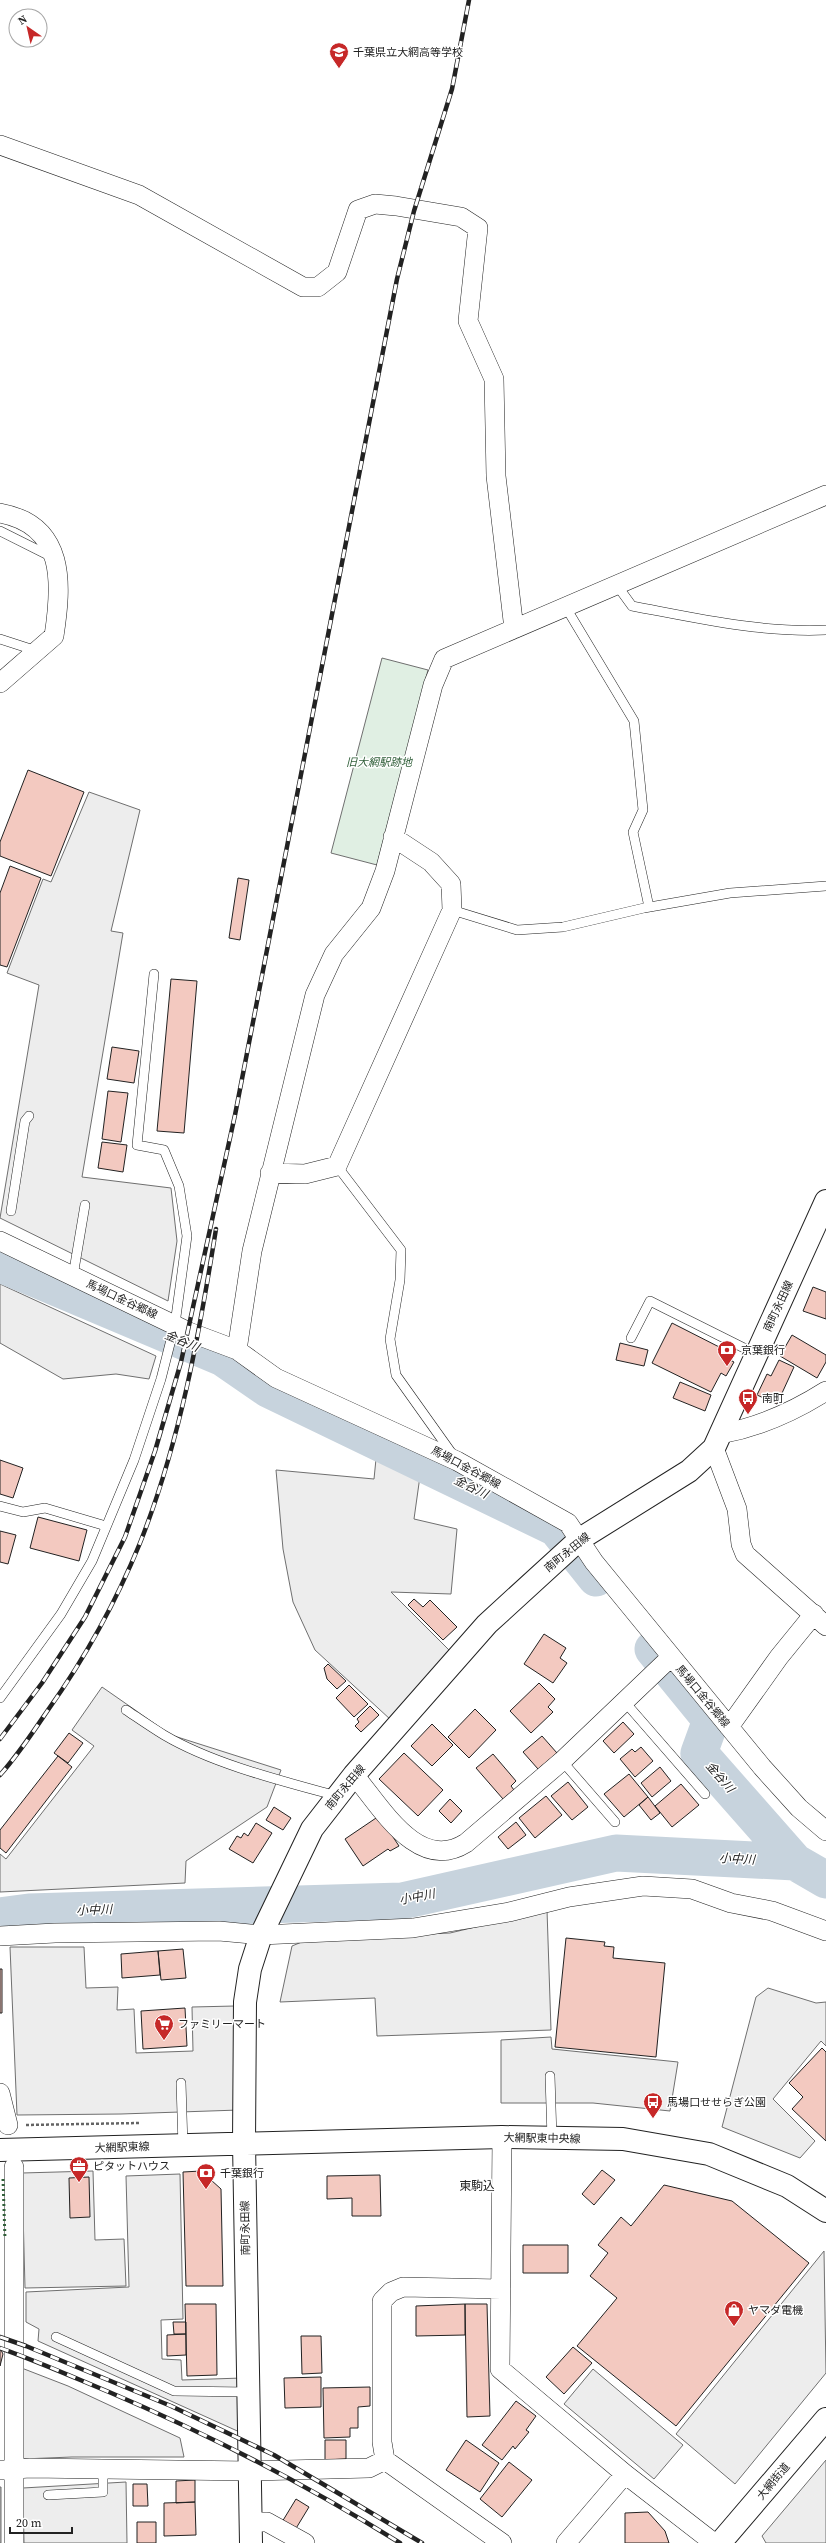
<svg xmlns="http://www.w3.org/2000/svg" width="826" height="2543" viewBox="0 0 826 2543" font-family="'Source Serif 4','Noto Sans JP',serif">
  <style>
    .green { fill: #e0efe3; stroke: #6f6f6f }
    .parking { fill: #ededed; stroke: #6f6f6f }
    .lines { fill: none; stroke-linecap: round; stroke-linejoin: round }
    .river { stroke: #c7d3dd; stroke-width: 37 }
    .building { fill: #f3c9c0; stroke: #222 }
    .lane-casing { stroke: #222; stroke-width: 10 }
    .street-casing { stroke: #222; stroke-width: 20 }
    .secondary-casing { stroke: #222; stroke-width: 24 }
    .primary-casing { stroke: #222; stroke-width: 24 }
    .path { stroke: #646464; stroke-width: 2.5; stroke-dasharray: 3 2; stroke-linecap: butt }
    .lane { stroke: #fff; stroke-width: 9 }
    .street { stroke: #fff; stroke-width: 19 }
    .secondary { stroke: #fff; stroke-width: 22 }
    .primary { stroke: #fff; stroke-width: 22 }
    .rail-casing { stroke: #222; stroke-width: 4.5 }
    .rail { stroke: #fff; stroke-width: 3; stroke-dasharray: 9; stroke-linecap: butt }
    .hedge { stroke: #2f5e38; stroke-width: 3; stroke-dasharray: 2 3; stroke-linecap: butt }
    .labels { text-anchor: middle; stroke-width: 3; stroke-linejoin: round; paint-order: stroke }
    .poi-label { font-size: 11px; fill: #222; stroke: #fff; text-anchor: start }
    .park-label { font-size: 11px; font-style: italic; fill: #2f5e38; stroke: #fff }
    .street-label { font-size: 11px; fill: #222; stroke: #fff }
    .water-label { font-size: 12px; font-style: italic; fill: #222; stroke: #fff }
    .neighbourhood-label { font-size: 12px; fill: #222; stroke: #fff }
  </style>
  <rect width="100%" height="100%" fill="#fff"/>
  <path class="green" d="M382 658 428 670 377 865 331 853Z"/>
  <path class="parking" d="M89 792 140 810 111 931 123 933 82 1177 171 1188 177 1241 168 1301 0 1218 39 985 7 973 43 879 51 882Z
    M0 1284 156 1356 149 1379 116 1374 63 1379 0 1343Z
    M377 1449 421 1469 414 1519 457 1529 451 1594 391 1592 449 1650 391 1720 315 1650 293 1602 283 1549 276 1470 374 1479Z
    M102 1687 171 1735 281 1770 267 1807 186 1861 185 1883 0 1892V1854L6 1859 94 1746 72 1730Z
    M547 1910 551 2030 377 2036 375 1998 280 2002 292 1946 309 1939 450 1933Z
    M10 1947H84L86 1988 118 1987 117 2010 134 2009 136 2053 193 2051 192 2007 235 2006 239 2110 121 2114 17 2115Z
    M768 1988 816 2003 826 2002V2046L821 2041 773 2099 815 2141 800 2158 722 2127 756 1997Z
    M551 2037 552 2049 678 2062 670 2111 593 2103H501V2040Z
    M93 2171 95 2240 124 2239 126 2286 25 2288 22 2173Z
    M180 2174 183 2319 161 2320 162 2359 181 2360 182 2380 242 2378 244 2434 38 2341 39 2329 26 2322V2292L129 2287 126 2176Z
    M824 2251 826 2373 735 2484 676 2434Z
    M19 2367 68 2386 180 2438 184 2457H72L22 2459Z
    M593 2369 683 2445 654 2479 564 2404Z
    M826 2460V2543H766L762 2536Z
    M126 2482 127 2543H24L23 2488Z
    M0 2487H1V2543H0Z"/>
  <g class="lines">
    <path class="river" d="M0 1264 223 1358 268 1389 556 1528 596 1578
      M653 1649 711 1720 699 1753 795 1862
      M0 1916 29 1912 402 1901 616 1853 795 1862 826 1880"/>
  </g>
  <path class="building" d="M28 770 84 792 51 876 0 856V842Z
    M10 866 41 878 7 967 0 965V893Z
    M238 878 249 880 240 940 229 938Z
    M171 979 197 981 184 1133 157 1131Z
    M112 1047 139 1051 134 1083 107 1079Z
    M108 1091 128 1093 121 1142 102 1139Z
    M102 1142 127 1145 123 1172 98 1168Z
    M813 1287 826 1292V1319L803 1311Z
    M672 1323 731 1353 728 1359 734 1362 726 1376 721 1373 711 1392 652 1363Z
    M792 1335 826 1355V1362L817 1378 780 1356Z
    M620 1343 648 1350 644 1366 616 1360Z
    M779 1360 794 1367 777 1404 757 1395 767 1374 771 1376Z
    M680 1382 711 1395 705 1411 673 1398Z
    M0 1460 23 1468 13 1498 0 1494Z
    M38 1517 87 1530 79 1561 30 1548Z
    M0 1531 16 1535 8 1564 0 1562Z
    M414 1599 423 1607 430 1600 457 1627 443 1640 408 1605Z
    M544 1634 566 1648 560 1658 567 1663 553 1683 524 1664Z
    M328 1664 346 1681 337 1689 327 1679 324 1668Z
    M539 1683 555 1699 548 1707 553 1712 531 1733 510 1711Z
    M349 1685 368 1704 354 1717 336 1698Z
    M370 1706 379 1715 361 1732 355 1726 359 1722 357 1719Z
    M475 1709 496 1730 469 1758 448 1737Z
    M623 1722 634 1734 614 1753 603 1741Z
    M432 1724 453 1745 432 1766 411 1746Z
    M69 1733 83 1743 68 1763 54 1753Z
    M542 1736 557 1753 538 1769 523 1752Z
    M641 1747 653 1761 635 1777 620 1759 632 1749 635 1752Z
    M404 1753 443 1790 418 1816 379 1779Z
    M493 1754 516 1781 511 1786 514 1790 503 1799 476 1768Z
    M58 1756 72 1767 6 1853 0 1848V1830Z
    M660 1767 671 1781 652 1797 641 1783Z
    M629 1774 648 1797 624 1817 604 1794Z
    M568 1782 588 1807 572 1820 551 1796Z
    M681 1784 699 1805 672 1827 655 1806Z
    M546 1796 562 1815 535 1838 519 1818Z
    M648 1797 660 1813 651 1820 639 1805Z
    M450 1799 462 1811 451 1823 439 1811Z
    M274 1807 291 1818 283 1830 266 1820Z
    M379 1816 399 1846 390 1851 388 1849 363 1866 345 1839Z
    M516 1822 526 1835 508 1849 498 1837Z
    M256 1823 272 1833 253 1863 229 1849 237 1836 241 1838 244 1833 248 1836Z
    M566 1938 605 1942 604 1946 614 1947 613 1958 665 1963 656 2057 555 2047Z
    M183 1949 186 1978 161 1980 158 1951Z
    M158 1951 160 1975 122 1978 121 1954Z
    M0 1969H2V2013H0Z
    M185 2008 187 2046 143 2049 141 2011Z
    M822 2048 826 2052V2141L792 2109 803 2097 789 2083Z
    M602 2170 615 2180 594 2205 582 2194Z
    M201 2171 221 2189 223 2286H186L183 2172Z
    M380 2175 381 2216H352V2198L327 2199V2176Z
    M89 2177 90 2217 70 2218 69 2178Z
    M664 2185 732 2201 809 2263 676 2426 577 2346 617 2298 590 2276 608 2253 598 2245 621 2217 631 2226Z
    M523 2245H568V2273H523Z
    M185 2304H216L217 2375 187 2376Z
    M465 2304H487L490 2416 467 2417Z
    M465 2304V2335L416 2336V2306Z
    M173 2322H186V2334H174Z
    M186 2334V2355L167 2356V2335Z
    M301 2336H321L322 2373 302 2374Z
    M573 2347 592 2363 564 2394 546 2377Z
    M0 2348 3 2354 0 2366Z
    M321 2377V2407L285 2408 284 2378Z
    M370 2387V2406L358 2407V2428H350V2437L324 2438 323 2388Z
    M516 2401 536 2416 526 2430 529 2432 515 2449 513 2446 502 2460 482 2445Z
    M325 2440H346V2459L325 2460Z
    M466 2440 499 2463 480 2492 446 2470Z
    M509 2462 532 2480 502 2517 480 2499Z
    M195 2480V2502L176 2503V2481Z
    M133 2484H147L148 2506H133Z
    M296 2499 309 2507 295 2530 282 2522Z
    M195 2502 196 2535 164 2536V2503Z
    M648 2512 665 2531 669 2543H625V2513Z
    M137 2522H156V2543H137Z"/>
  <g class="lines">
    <defs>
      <path id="lane" d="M0 531 52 557
        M616 584 632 606C696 618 760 633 826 630
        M565 606 634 721 643 810 633 832 649 907
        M0 639 37 651
        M452 910 517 930 563 927 644 908 730 893 826 886
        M337 1166 401 1250 400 1280 390 1339 396 1375 453 1455
        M11 1211 25 1121 29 1116
        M73 1276 85 1205
        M631 1338 650 1301 756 1354
        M0 1506 23 1512 45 1508 106 1526
        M0 1698 61 1614 92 1561 134 1460 161 1379 175 1324 187 1236 179 1186 164 1150 137 1145 154 974
        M624 1701 705 1794
        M126 1710C138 1718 151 1727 164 1735 213 1764 282 1781 337 1796
        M562 1761 615 1822
        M550 2076 552 2138
        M181 2083 183 2146
        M56 2337 174 2391 248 2392
        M48 2495 103 2492V2469"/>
      <path id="street" d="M0 145 139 195 303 287H318L337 272 358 210 375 204 396 206 461 217 478 228 468 321 494 379 496 476 514 629
        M0 513C66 525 62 584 54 636L0 683
        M270 1173 305 1174 337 1166 452 910 451 884 431 862 393 837
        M0 1241 189 1332 237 1350 276 1378 457 1461 568 1523 594 1562 762 1767 799 1808 826 1831
        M237 1350 252 1251 315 995 334 954 371 908 385 871 433 685 444 659 826 495
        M721 1434C759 1427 793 1412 826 1391
        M714 1448 737 1509 741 1544 745 1554 826 1626
        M729 1727 779 1657 814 1614
        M354 1775C382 1808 418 1873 466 1843L562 1761 671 1657
        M0 1936 55 1933 219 1931 261 1935 413 1928 509 1912 569 1897 643 1886 692 1889 731 1903 772 1911 826 1931
        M0 2093 8 2125
        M502 2137 500 2369 625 2474 714 2543
        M501 2289 403 2287 391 2292 382 2301V2442L385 2460 502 2543
        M0 2470 30 2468 249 2471 369 2468 385 2460
        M250 2522H267L305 2543
        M14 2543V2167
        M566 2543 625 2474"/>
      <path id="secondary" d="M0 2150 502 2137 623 2139 709 2154 787 2186 826 2211
        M251 2543 244 2143 245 2002 250 1969 261 1935 312 1829 354 1775 487 1624 580 1539 689 1471 714 1448 826 1201"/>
      <path id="primary" d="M720 2543 826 2419"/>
    </defs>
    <use href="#lane" class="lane-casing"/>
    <use href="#street" class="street-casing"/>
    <use href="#secondary" class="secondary-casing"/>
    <use href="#primary" class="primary-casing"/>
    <path class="path" d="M26 2125 139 2123"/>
    <use href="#lane" class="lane"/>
    <use href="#street" class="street"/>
    <use href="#secondary" class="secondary"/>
    <use href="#primary" class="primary"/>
    <defs>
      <path id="rail" d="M0 1739 42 1683 85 1617 125 1537 155 1451 181 1362 235 1115 397 279 414 211 452 89 469 0
        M0 1775C18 1755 33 1732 48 1710 85 1658 116 1602 140 1543 180 1442 199 1335 216 1229
        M0 2337 26 2346 171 2406 274 2455 422 2543
        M0 2348C37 2361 73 2377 109 2392 210 2435 307 2485 400 2543"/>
    </defs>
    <use href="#rail" class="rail-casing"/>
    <use href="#rail" class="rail"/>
    <path class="hedge" d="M3 2179 5 2239"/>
  </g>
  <defs>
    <symbol id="school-pin" viewBox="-11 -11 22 30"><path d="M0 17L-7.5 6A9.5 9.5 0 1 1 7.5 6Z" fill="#c62828" stroke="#fff"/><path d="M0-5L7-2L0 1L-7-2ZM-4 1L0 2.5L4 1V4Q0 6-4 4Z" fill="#fff"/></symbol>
    <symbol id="bank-pin" viewBox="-11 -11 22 30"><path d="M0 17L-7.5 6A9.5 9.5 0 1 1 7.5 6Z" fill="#c62828" stroke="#fff"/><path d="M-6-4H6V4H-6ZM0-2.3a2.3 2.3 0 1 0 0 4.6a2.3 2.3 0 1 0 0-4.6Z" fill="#fff"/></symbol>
    <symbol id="bus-pin" viewBox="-11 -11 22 30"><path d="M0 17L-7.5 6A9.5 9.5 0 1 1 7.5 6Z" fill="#c62828" stroke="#fff"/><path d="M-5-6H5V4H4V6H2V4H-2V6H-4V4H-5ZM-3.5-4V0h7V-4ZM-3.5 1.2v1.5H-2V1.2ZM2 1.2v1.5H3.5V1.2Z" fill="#fff"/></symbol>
    <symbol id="supermarket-pin" viewBox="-11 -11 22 30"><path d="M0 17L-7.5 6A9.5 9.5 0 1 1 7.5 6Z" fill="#c62828" stroke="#fff"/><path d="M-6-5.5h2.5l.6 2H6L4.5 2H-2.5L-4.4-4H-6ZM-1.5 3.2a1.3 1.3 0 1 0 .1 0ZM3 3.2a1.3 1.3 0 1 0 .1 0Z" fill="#fff"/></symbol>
    <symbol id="office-pin" viewBox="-11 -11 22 30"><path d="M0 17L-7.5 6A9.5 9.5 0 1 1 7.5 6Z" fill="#c62828" stroke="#fff"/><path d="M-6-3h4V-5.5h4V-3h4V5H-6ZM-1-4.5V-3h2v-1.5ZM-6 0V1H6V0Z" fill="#fff"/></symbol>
    <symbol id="shop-pin" viewBox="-11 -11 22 30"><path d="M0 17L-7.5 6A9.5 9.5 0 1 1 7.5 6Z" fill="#c62828" stroke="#fff"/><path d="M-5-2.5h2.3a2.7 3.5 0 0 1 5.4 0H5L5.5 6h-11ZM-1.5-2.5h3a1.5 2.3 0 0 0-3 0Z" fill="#fff"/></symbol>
  </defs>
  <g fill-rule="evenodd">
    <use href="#school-pin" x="328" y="41" width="22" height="30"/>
    <use href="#bank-pin" x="716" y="1339" width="22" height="30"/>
    <use href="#bus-pin" x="737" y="1387" width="22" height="30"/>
    <use href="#supermarket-pin" x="153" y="2013" width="22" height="30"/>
    <use href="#bus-pin" x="642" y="2091" width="22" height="30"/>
    <use href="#office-pin" x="68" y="2155" width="22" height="30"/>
    <use href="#bank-pin" x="195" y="2162" width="22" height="30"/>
    <use href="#shop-pin" x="723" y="2299" width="22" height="30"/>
  </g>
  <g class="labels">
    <g class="poi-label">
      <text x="353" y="56">千葉県立大網高等学校</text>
      <text x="741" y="1354">京葉銀行</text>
      <text x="762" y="1402">南町</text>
      <text x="178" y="2028">ファミリーマート</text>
      <text x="667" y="2106">馬場口せせらぎ公園</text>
      <text x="93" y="2170">ピタットハウス</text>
      <text x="220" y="2177">千葉銀行</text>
      <text x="748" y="2314">ヤマダ電機</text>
    </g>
    <g class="park-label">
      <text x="379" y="766">旧大網駅跡地</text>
    </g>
    <g class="street-label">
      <text transform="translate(122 1299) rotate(25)" y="4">馬場口金谷郷線</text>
      <text transform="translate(778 1306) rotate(-65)" y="4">南町永田線</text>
      <text transform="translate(466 1467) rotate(28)" y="4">馬場口金谷郷線</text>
      <text transform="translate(567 1552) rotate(-39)" y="4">南町永田線</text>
      <text transform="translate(703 1696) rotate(50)" y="4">馬場口金谷郷線</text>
      <text transform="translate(345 1787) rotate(-50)" y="4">南町永田線</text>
      <text transform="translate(542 2138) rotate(1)" y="4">大網駅東中央線</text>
      <text transform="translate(122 2147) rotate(-2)" y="4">大網駅東線</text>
      <text transform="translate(245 2228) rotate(-91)" y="4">南町永田線</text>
      <text transform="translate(773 2481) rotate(-50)" y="4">大網街道</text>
    </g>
    <g class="water-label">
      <text transform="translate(182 1341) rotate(23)" y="4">金谷川</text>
      <text transform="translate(471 1487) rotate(26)" y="4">金谷川</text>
      <text transform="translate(720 1777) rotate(49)" y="4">金谷川</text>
      <text transform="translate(737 1859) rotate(3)" y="4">小中川</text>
      <text transform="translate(417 1897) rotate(-11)" y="4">小中川</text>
      <text transform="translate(94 1910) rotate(-2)" y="4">小中川</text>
    </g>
    <g class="neighbourhood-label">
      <text x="477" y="2190">東駒込</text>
    </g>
  </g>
  <g transform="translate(28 28) rotate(326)"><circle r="19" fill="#ffffff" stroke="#a7a7a7"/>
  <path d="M0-3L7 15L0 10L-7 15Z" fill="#c62828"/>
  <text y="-6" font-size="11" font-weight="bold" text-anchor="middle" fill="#222222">N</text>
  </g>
  <path d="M10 2527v6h62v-6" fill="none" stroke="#222222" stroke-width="2"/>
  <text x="16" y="2527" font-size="12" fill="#222222" stroke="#ffffff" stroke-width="3" paint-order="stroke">20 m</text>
</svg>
